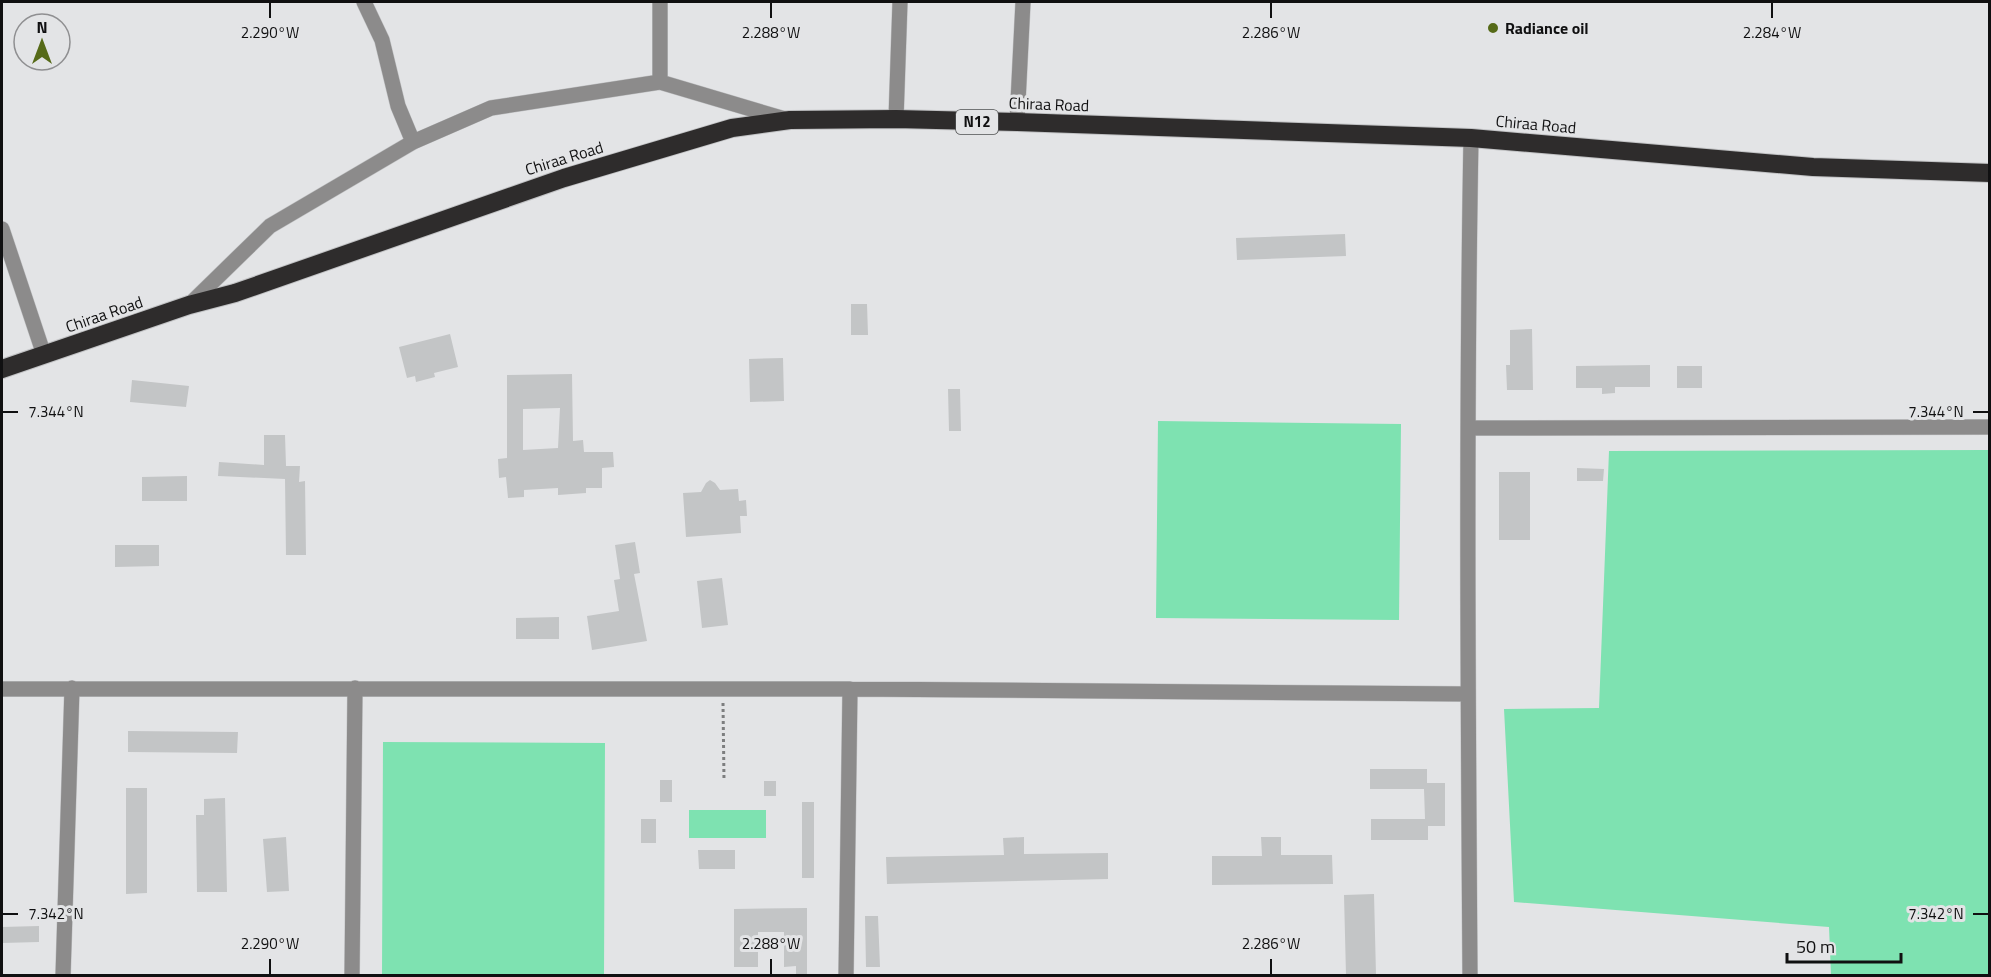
<svg xmlns="http://www.w3.org/2000/svg" width="1991" height="977" viewBox="0 0 1991 977" font-family="'Titillium Web',sans-serif">
  <style>
    .green { fill: #7ee2b1 }
    .building { fill: #c3c5c6; fill-rule: evenodd }
    .lines { fill: none; stroke-linecap: round; stroke-linejoin: round }
    .minor-casing { stroke: #c1c2c4; stroke-width: 16 }
    .highway-casing { stroke: #c1c2c4; stroke-width: 20 }
    .path { stroke: #7d7e7f; stroke-width: 3; stroke-dasharray: 3 3; stroke-linecap: butt }
    .minor { stroke: #8c8b8b; stroke-width: 15 }
    .highway { stroke: #2e2c2c; stroke-width: 18 }
    .ticks { fill: none; stroke: #101011; stroke-width: 2 }
    .poi-dot { fill: #566a18; stroke: #e3e4e6; stroke-width: 2 }
    .labels { text-anchor: middle; stroke-width: 6; stroke-linejoin: round; paint-order: stroke }
    .shield { fill: #e3e4e6; stroke: #4f5051; stroke-width: 1.5 }
    .shield-label { font-size: 15px; font-weight: bold; fill: #101011 }
    .poi-label { font-size: 16px; font-weight: bold; fill: #101011; stroke: #e3e4e6; text-anchor: start }
    .street-label { font-size: 16px; fill: #101011; stroke: #e3e4e6 }
    .ticks-label { font-size: 15px; text-anchor: middle; fill: #101011; stroke: #e3e4e6; stroke-width: 6; stroke-linejoin: round; paint-order: stroke }
  </style>
  <rect width="100%" height="100%" fill="#e3e4e6"/>
  <path class="green" d="M1158 421 1401 424 1399 620 1156 618Z
    M1989 450V975H1831L1829 927 1514 902 1504 709 1599 708 1609 451Z
    M383 742 605 743 604 975H382Z
    M689 810H766V838H689Z"/>
  <path class="building" d="M1345 234 1346 256 1237 260 1236 238Z
    M851 304H867L868 335H851Z
    M1532 329 1533 390H1507L1506 365H1510V330Z
    M450 334 458 367 434 373 435 377 416 382 415 376 407 378 399 347Z
    M783 358 784 401 750 402 749 359Z
    M1650 365V387H1615V393L1602 394V388H1576V366Z
    M1677 366H1702V388H1677Z
    M572 374 573 441 583 440 584 452H613L614 467 602 468V488H586V493L558 495V488L524 490V497L508 498 506 477 499 478 498 459 507 458V375ZM560 408 558 448 523 450V409Z
    M132 380 189 386 186 407 130 402Z
    M948 389H960L961 431H949Z
    M264 435H285L286 466H300L299 482 305 481 306 555H286L285 479 218 476 219 462 264 465Z
    M1577 468 1604 469 1603 481H1577Z
    M1499 472H1530V540H1499Z
    M187 476V501H142V477Z
    M710 480 715 483 720 490 738 489 739 501 746 500 747 516H740L741 533 686 537 683 493 701 492 706 483Z
    M635 542 640 573 634 574 647 641 592 650 587 616 619 611 614 580 620 579 615 545Z
    M115 545H159V566L115 567Z
    M722 578 728 625 702 628 697 581Z
    M559 617V639H516V618Z
    M128 731 238 732 237 753 128 752Z
    M1370 769H1427V783H1445V826H1428V840H1371V819H1425L1424 789H1370Z
    M660 780H672V802H660Z
    M764 781H776V796H764Z
    M126 788H147V893L126 894Z
    M225 798 227 892H197L196 815H204V799Z
    M802 802H814V878H802Z
    M641 819H656V843H641Z
    M286 837 289 891 267 892 263 839Z
    M1024 837V854L1108 853V879L887 884 886 857 1004 855 1003 838Z
    M1261 837H1281V855H1332L1333 884 1212 885V856H1262Z
    M698 850H735V869H699Z
    M1374 894 1376 975H1346L1344 895Z
    M807 908V975H796V966L784 967V932H758V967H734V909Z
    M865 916H878L880 967H866Z
    M39 926V942L2 943V927Z"/>
  <g class="lines">
    <defs>
      <path id="minor" d="M364 2 382 40 398 106 413 142
        M660 2V82
        M896 119 900 2
        M1017 122 1023 2
        M2 229 44 355
        M189 305 270 226 413 142 491 108 660 82 788 120
        M1469 428 1990 427
        M2 689H850L1468 694
        M63 976 72 688
        M352 976 355 688
        M846 976 850 689
        M1470 976C1468 696 1466 417 1471 138"/>
      <path id="highway" d="M2 369 189 305 235 293 564 178 732 128 790 120 896 119 1017 122 1471 138 1813 167 1990 173"/>
    </defs>
    <use href="#minor" class="minor-casing"/>
    <use href="#highway" class="highway-casing"/>
    <path class="path" d="M723 703 724 780"/>
    <use href="#minor" class="minor"/>
    <use href="#highway" class="highway"/>
  </g>
  <path class="ticks" d="M270 3V18M771 3V18M1271 3V18M1772 3V18M3 412H18M1973 412H1988M3 914H18M1973 914H1988M270 959V974M771 959V974M1271 959V974"/>
  <circle class="poi-dot" cx="1493" cy="28" r="6"/>
  <g class="labels">
    <rect class="shield" x="956" y="110" width="42" height="24" rx="4.5"/>
    <g class="shield-label">
      <text x="977" y="127">N12</text>
    </g>
    <g class="poi-label">
      <text x="1505" y="34">Radiance oil</text>
    </g>
    <g class="street-label">
      <text transform="translate(1049 104) rotate(2)" y="6">Chiraa Road</text>
      <text transform="translate(1536 124) rotate(5)" y="6">Chiraa Road</text>
      <text transform="translate(564 158) rotate(-17)" y="6">Chiraa Road</text>
      <text transform="translate(104 314) rotate(-19)" y="6">Chiraa Road</text>
    </g>
  </g>
  <g class="ticks-label">
    <text x="270" y="38">2.290°W</text>
    <text x="771" y="38">2.288°W</text>
    <text x="1271" y="38">2.286°W</text>
    <text x="1772" y="38">2.284°W</text>
    <text x="56" y="417">7.344°N</text>
    <text x="1936" y="417">7.344°N</text>
    <text x="56" y="919">7.342°N</text>
    <text x="1936" y="919">7.342°N</text>
    <text x="270" y="949">2.290°W</text>
    <text x="771" y="949">2.288°W</text>
    <text x="1271" y="949">2.286°W</text>
  </g>
  <rect width="1991" height="977" fill="none" stroke="#101011" stroke-width="6"/>
  <g transform="translate(42 42)"><circle r="28" fill="#e3e4e6" stroke="#8f8f91" stroke-width="1.5"/>
  <path d="M0-4.5L10 22L0 15L-10 22Z" fill="#566a18"/>
  <text y="-9" font-size="16" font-weight="bold" text-anchor="middle" fill="#101011">N</text>
  </g>
  <path d="M1787 953v9h114v-9" fill="none" stroke="#101011" stroke-width="3"/>
  <text x="1796" y="953" font-size="18" fill="#101011" stroke="#e3e4e6" stroke-width="4.5" paint-order="stroke">50 m</text>
</svg>
